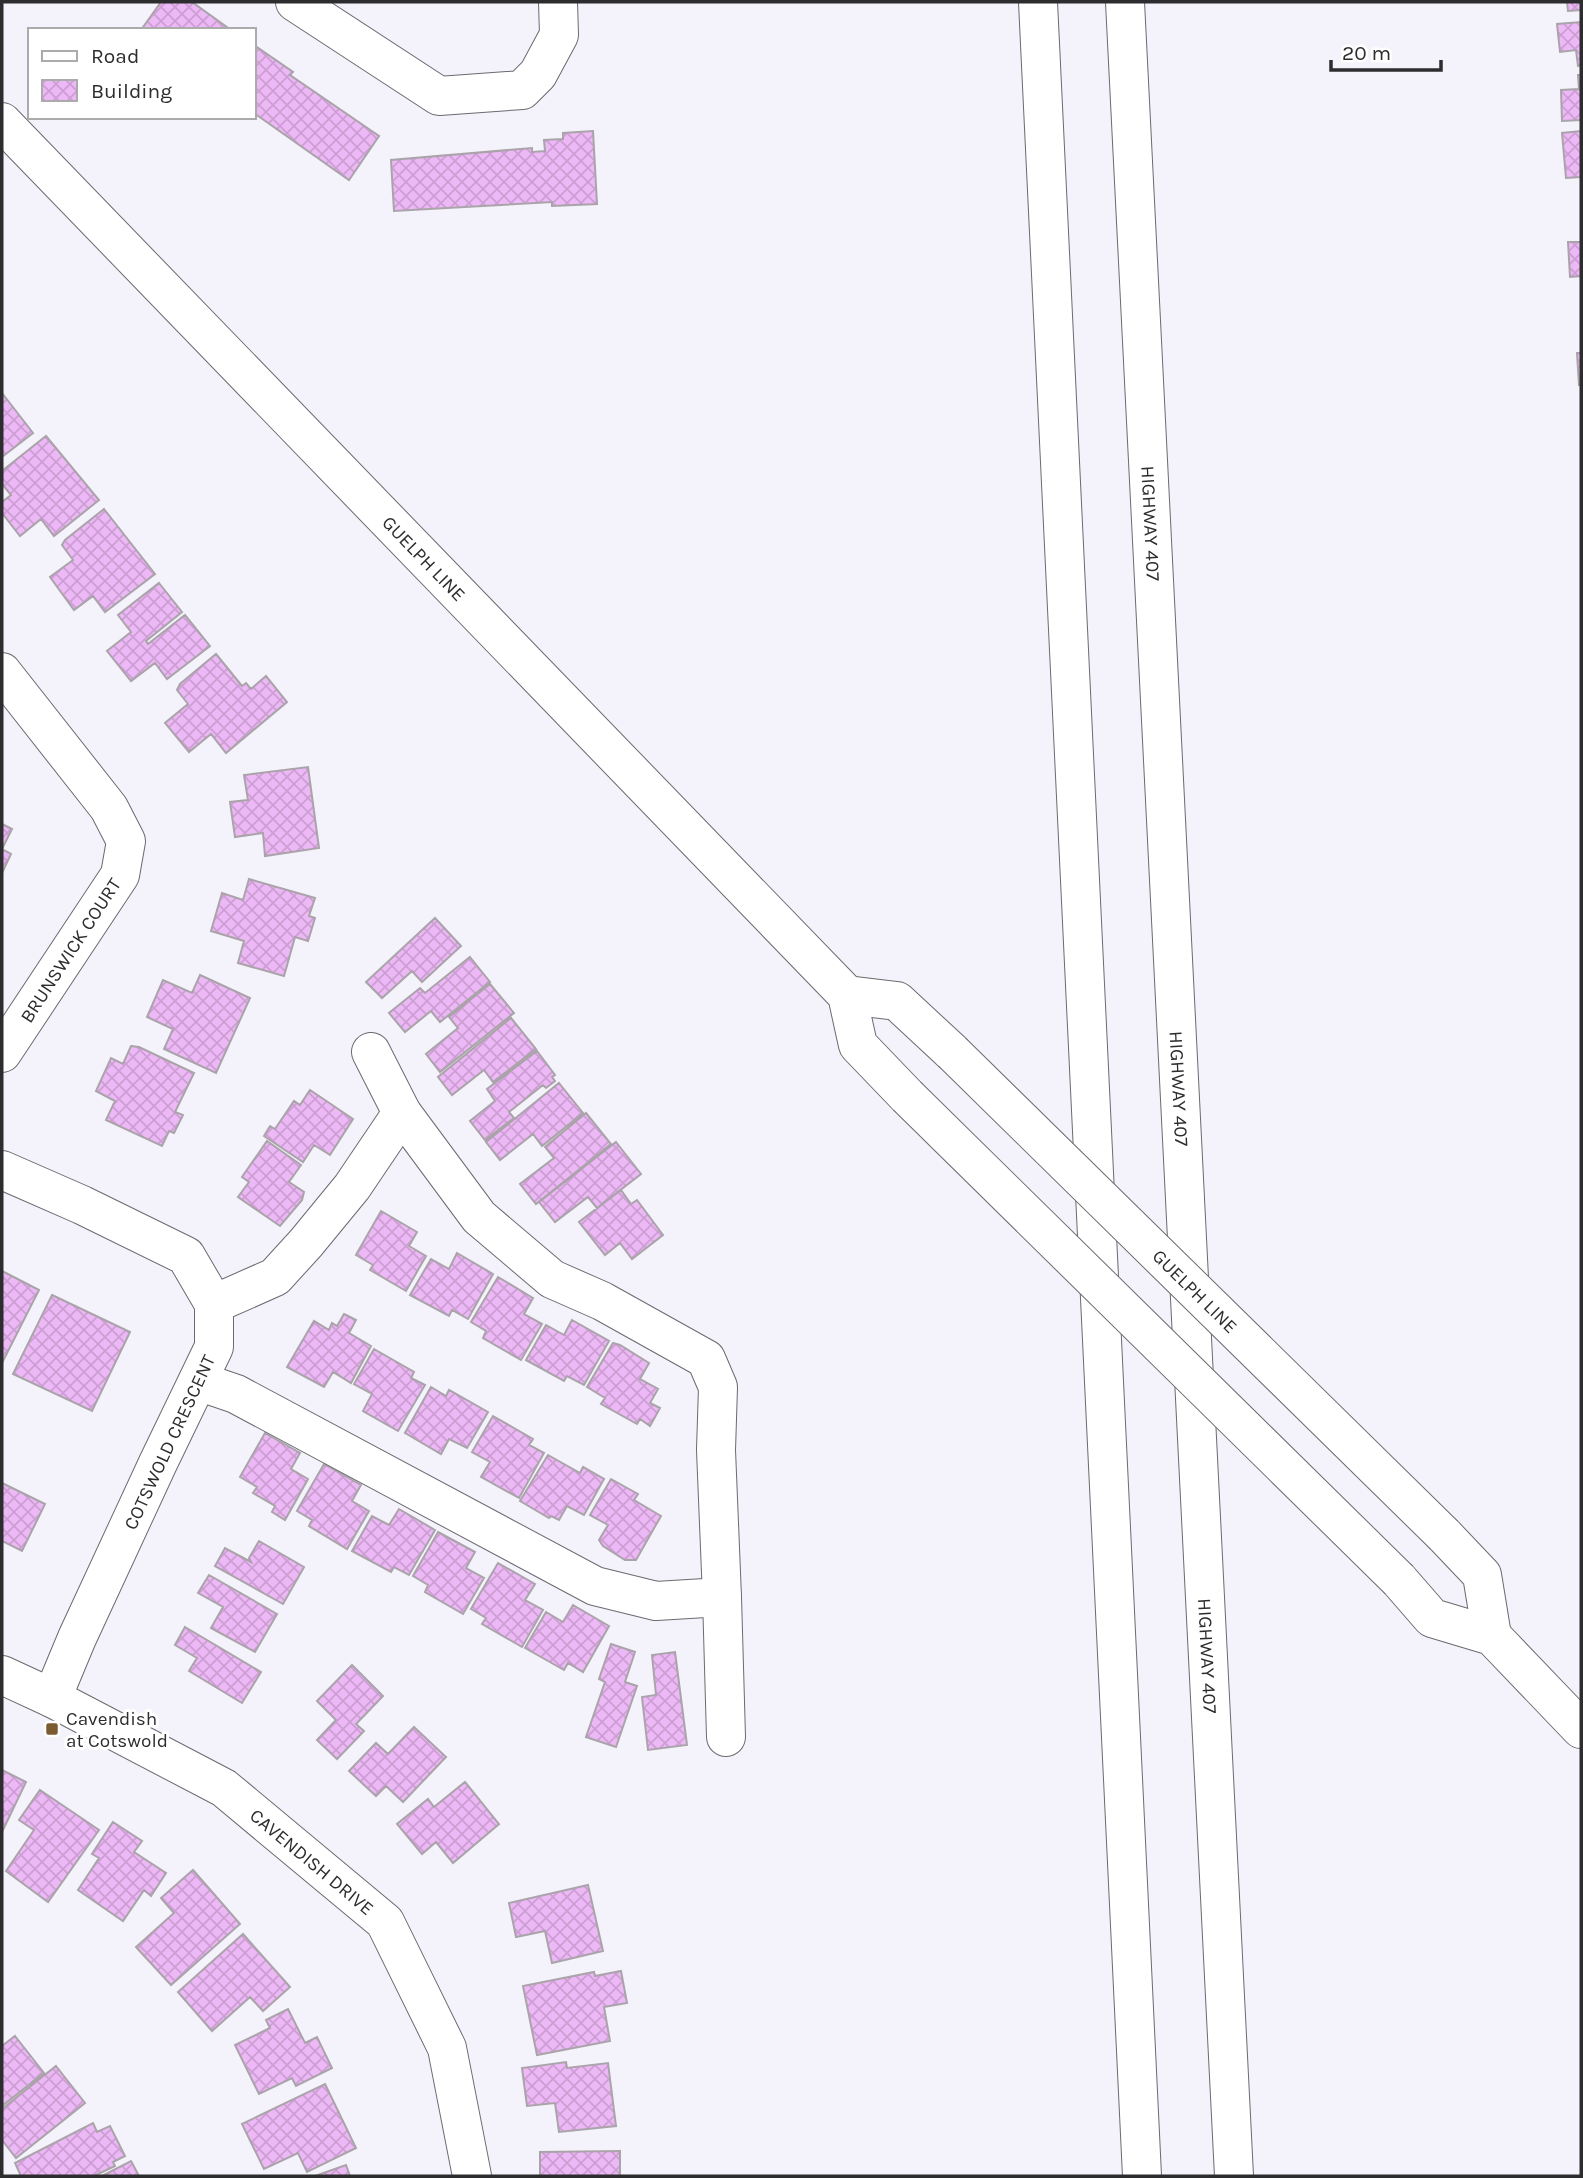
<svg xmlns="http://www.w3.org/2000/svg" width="1583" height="2178" viewBox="0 0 1583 2178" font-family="Karla,sans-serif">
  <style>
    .building { fill: url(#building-cross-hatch); stroke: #aaa4aa; stroke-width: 2 }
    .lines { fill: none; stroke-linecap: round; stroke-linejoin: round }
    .minor-casing { stroke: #6b6a70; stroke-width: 40 }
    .major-casing { stroke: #6b6a70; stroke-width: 40 }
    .highway-casing { stroke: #6b6a70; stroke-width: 40 }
    .minor { stroke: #fff; stroke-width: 38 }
    .major { stroke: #fff; stroke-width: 38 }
    .highway { stroke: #fff; stroke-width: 38 }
    .major-bridge-casing { stroke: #6b6a70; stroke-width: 40; stroke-linecap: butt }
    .major-bridge { stroke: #fff; stroke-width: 38 }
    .poi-dot { fill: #7b5c31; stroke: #fff; stroke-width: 2.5 }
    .labels { text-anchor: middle; stroke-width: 6; stroke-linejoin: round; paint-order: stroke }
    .street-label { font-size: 19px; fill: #2d2d2f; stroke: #fff }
    .poi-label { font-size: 19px; fill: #2d2d2f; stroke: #fff; text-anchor: start }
  </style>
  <defs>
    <pattern id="building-cross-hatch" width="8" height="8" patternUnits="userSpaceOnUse" patternTransform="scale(1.75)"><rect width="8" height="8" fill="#edb8f6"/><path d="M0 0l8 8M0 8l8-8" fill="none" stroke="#cc9ed3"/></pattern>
  </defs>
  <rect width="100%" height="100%" fill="#f4f2fa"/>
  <path class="building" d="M161 2H192L231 30H141Z
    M1567 2H1581V10L1568 11Z
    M1581 22V65L1578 66 1576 50 1560 52 1557 24Z
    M254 45 293 72 290 75 379 136 349 180 254 113Z
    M1578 75H1581V120L1562 121 1561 90 1579 89Z
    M593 131 597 204 552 206V202L394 211 391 160 532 148V152L545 151 544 140 563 139V133Z
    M1581 131V177L1566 178 1562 133Z
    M1568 242H1581V276L1570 277Z
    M1577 353H1581V385H1579Z
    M2 393 33 433 2 457Z
    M46 436 99 500 54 536 41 519 20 536 2 513V502L11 495 2 484V471Z
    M104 509 155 574 105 612 93 596 74 610 50 577 73 560 62 545 65 540Z
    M159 583 182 612 146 641 148 644 185 615 210 646 167 679 155 663 131 681 107 651 131 632 118 615Z
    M216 654 242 686 246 683 251 689 266 676 287 702 226 753 211 734 189 752 165 723 188 704 177 690 180 684Z
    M308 767 319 848 265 856 263 833 235 837 230 802 248 800 244 775Z
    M2 824 12 829 2 849 11 854 2 873Z
    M249 879 315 898 309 916 315 918 308 941 295 937 284 976 238 963 244 941 211 931 222 893 243 900Z
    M435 918 461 946 422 982 412 971 382 998 366 982Z
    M470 957 490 982 440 1022 431 1011 405 1032 389 1013 420 988 425 993Z
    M200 975 250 998 216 1073 164 1049 173 1029 147 1017 163 980 192 993Z
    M490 984 514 1013 440 1072 426 1054 458 1028 449 1017Z
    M511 1018 536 1049 493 1082 484 1070 452 1095 438 1077Z
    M131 1046 139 1047 194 1073 175 1112 183 1115 174 1133 169 1131 162 1146 106 1120 115 1101 96 1091 111 1058 123 1064Z
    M537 1051 555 1075 552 1077 555 1081 546 1088 543 1085 509 1112 514 1118 485 1140 470 1121 495 1101 487 1089Z
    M559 1083 583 1113 542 1146 533 1134 500 1160 486 1142Z
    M310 1090 353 1119 330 1155 314 1145 303 1162 264 1136 270 1126 275 1129 294 1101 300 1105Z
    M586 1113 611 1144 536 1204 520 1184 554 1158 545 1147Z
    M267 1141 301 1165 289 1182 304 1192 302 1200 280 1226 238 1197 249 1182 242 1177Z
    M616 1142 641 1174 597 1208 588 1197 555 1222 539 1202Z
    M621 1190 631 1204 637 1200 663 1235 632 1259 620 1243 605 1255 579 1222Z
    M381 1211 417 1232 409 1246 426 1256 406 1291 370 1270 373 1265 356 1255Z
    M457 1253 493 1274 468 1319 452 1310 449 1316 410 1295 431 1259 449 1269Z
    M2 1271 39 1290 2 1363Z
    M498 1277 533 1298 524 1314 542 1324 521 1360 483 1338 486 1331 471 1322Z
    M52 1295 130 1332 92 1411 13 1374Z
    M344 1314 356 1320 349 1333 371 1346 351 1383 333 1372 324 1387 287 1367 314 1321 329 1330 332 1323 337 1326Z
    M572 1320 609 1341 584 1385 567 1376 564 1381 526 1360 546 1325 564 1335Z
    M613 1343 620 1345 649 1363 640 1379 658 1389 650 1403 660 1408 650 1426 640 1419 637 1424 601 1404 605 1398 587 1387Z
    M374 1349 414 1372 411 1378 425 1385 398 1431 363 1411 372 1394 354 1384Z
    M431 1387 446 1396 449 1390 488 1412 467 1448 449 1439 441 1454 405 1433Z
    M493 1416 533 1439 529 1445 544 1453 519 1498 481 1477 490 1462 472 1452Z
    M265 1433 300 1453 291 1469 308 1479 285 1520 272 1512 275 1506 253 1493 257 1487 240 1477Z
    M548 1455 580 1473 583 1467 604 1479 584 1515 567 1506 559 1520 551 1516 549 1518 520 1501Z
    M324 1464 361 1485 352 1501 369 1511 347 1549 309 1526 312 1520 297 1511Z
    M611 1479 638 1494 634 1500 661 1516 636 1560H625L603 1546 599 1540 608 1525 590 1515Z
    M2 1483 45 1504 22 1551 2 1541Z
    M399 1509 435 1530 409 1575 394 1567 391 1572 352 1551 372 1516 389 1525Z
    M438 1532 475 1552 466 1568 484 1578 463 1614 425 1592 428 1585 413 1576Z
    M259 1541 304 1567 283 1604 215 1566 225 1548 251 1562 249 1558Z
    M498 1563 535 1584 525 1600 543 1610 522 1647 482 1624 486 1618 471 1609Z
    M209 1575 277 1614 255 1652 211 1628 223 1607 198 1593Z
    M573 1605 609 1626 583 1672 568 1663 564 1670 525 1648 546 1612 563 1622Z
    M185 1627 261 1672 242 1703 189 1671 197 1658 175 1645Z
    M611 1644 635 1652 625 1682 637 1686 616 1747 586 1737 605 1682 599 1679Z
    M675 1652 687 1745 648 1750 642 1697 656 1695 652 1655Z
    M352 1665 383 1696 356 1724 364 1731 337 1759 317 1740 336 1720 317 1701Z
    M414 1727 446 1757 403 1802 386 1786 376 1796 349 1771 376 1743 388 1754Z
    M2 1770 26 1782 2 1832Z
    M465 1782 499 1824 453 1863 436 1842 422 1854 397 1824 428 1799 434 1807Z
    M40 1790 99 1830 48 1902 6 1871 34 1830 19 1820Z
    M113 1822 142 1841 134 1852 166 1873 151 1896 144 1890 123 1921 78 1890 99 1858 92 1854Z
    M193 1870 240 1924 171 1985 136 1947 174 1913 161 1898Z
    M588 1885 603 1951 552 1963 545 1931 516 1937 509 1903Z
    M243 1934 290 1987 263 2011 250 1997 212 2031 178 1992Z
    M621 1971 627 2003 604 2007 610 2041 537 2055 523 1986 594 1972 595 1976Z
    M288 2009 305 2043 317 2037 332 2068 296 2086 292 2078 259 2094 235 2045 270 2028 266 2020Z
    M15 2036 44 2073 2 2106V2046Z
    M566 2062 567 2068 608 2063 616 2126 559 2132 555 2103 527 2106 522 2068Z
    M56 2066 85 2103 16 2158 2 2140V2109Z
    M325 2084 356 2148 307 2172 298 2153 264 2169 242 2124Z
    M93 2123 97 2132 110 2126 125 2156 113 2162 115 2166 94 2176H21L15 2163Z
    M620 2151V2176H540V2152Z
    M131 2161 139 2176H102Z
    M346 2165 350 2176H315Z"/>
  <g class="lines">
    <defs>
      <g id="minor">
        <path d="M295 2 439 96 522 90 538 74 559 35 558 2"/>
        <path d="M2 672 109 808 126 841 120 875 2 1053"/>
        <path d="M2 1170 82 1205 186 1256 214 1304V1347L158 1463 77 1638 52 1698"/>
        <path d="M214 1304 275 1277 306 1243 352 1187 402 1113"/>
        <path d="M198 1381 236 1394 595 1586 656 1601 722 1597 716 1450 718 1387 706 1359 602 1301 552 1279 479 1217 402 1113 371 1052"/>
        <path d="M722 1597 726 1737"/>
        <path id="s1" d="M2 1675 52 1698 224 1788 385 1922 447 2048 472 2176"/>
      </g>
      <g id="major">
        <path id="s2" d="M2 122 847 995 858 1045 907 1096"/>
        <path d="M847 995 897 1001 952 1052"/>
        <path d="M1444 1535 1482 1575 1492 1636"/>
        <path d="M1399 1580 1432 1618 1492 1636 1581 1729"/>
      </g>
      <g id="highway">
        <path d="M1038 2 1142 2176"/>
        <path id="s3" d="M1125 2 1234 2176"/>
      </g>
    </defs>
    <use href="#minor" class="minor-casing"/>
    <use href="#major" class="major-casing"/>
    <use href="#highway" class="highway-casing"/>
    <use href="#minor" class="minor"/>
    <use href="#major" class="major"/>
    <use href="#highway" class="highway"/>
    <defs>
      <g id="major-bridge">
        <path id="s4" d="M952 1052 1444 1535"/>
        <path d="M907 1096 1399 1580"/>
      </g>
    </defs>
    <use href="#major-bridge" class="major-bridge-casing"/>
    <use href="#major-bridge" class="major-bridge"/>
  </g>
  <rect class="poi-dot" x="45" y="1722" width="14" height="14" rx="3.5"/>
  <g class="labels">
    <g class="street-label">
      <text dy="7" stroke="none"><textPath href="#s3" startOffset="522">HIGHWAY 407</textPath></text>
      <text dy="7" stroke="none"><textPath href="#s2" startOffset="607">GUELPH LINE</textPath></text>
      <text transform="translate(70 950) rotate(-57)" y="7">BRUNSWICK COURT</text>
      <text dy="7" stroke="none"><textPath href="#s3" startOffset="1088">HIGHWAY 407</textPath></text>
      <text dy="7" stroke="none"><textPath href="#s4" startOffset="341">GUELPH LINE</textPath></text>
      <text transform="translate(169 1442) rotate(-65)" y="7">COTSWOLD CRESCENT</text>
      <text dy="7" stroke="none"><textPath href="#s3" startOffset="1656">HIGHWAY 407</textPath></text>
      <text dy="7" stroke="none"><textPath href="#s1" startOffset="364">CAVENDISH DRIVE</textPath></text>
    </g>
    <g class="poi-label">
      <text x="66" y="1725">Cavendish<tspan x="66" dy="22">at Cotswold</tspan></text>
    </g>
  </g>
  <rect width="1583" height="2178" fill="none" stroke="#2d2d2f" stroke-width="7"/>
  <rect x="28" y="28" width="228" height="91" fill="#ffffff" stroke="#ababac" stroke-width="2"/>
  <rect x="42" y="51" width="35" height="10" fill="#ffffff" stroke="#ababac" stroke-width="2"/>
  <text x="91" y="63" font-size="21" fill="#2d2d2f">Road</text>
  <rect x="42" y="80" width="35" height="21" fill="url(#building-cross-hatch)" stroke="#ababac" stroke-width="2"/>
  <text x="91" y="98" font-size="21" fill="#2d2d2f">Building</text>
  <path d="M1331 60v10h110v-10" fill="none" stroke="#2d2d2f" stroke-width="3.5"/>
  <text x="1342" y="60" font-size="21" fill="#2d2d2f" stroke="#ffffff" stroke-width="5" paint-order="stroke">20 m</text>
</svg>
